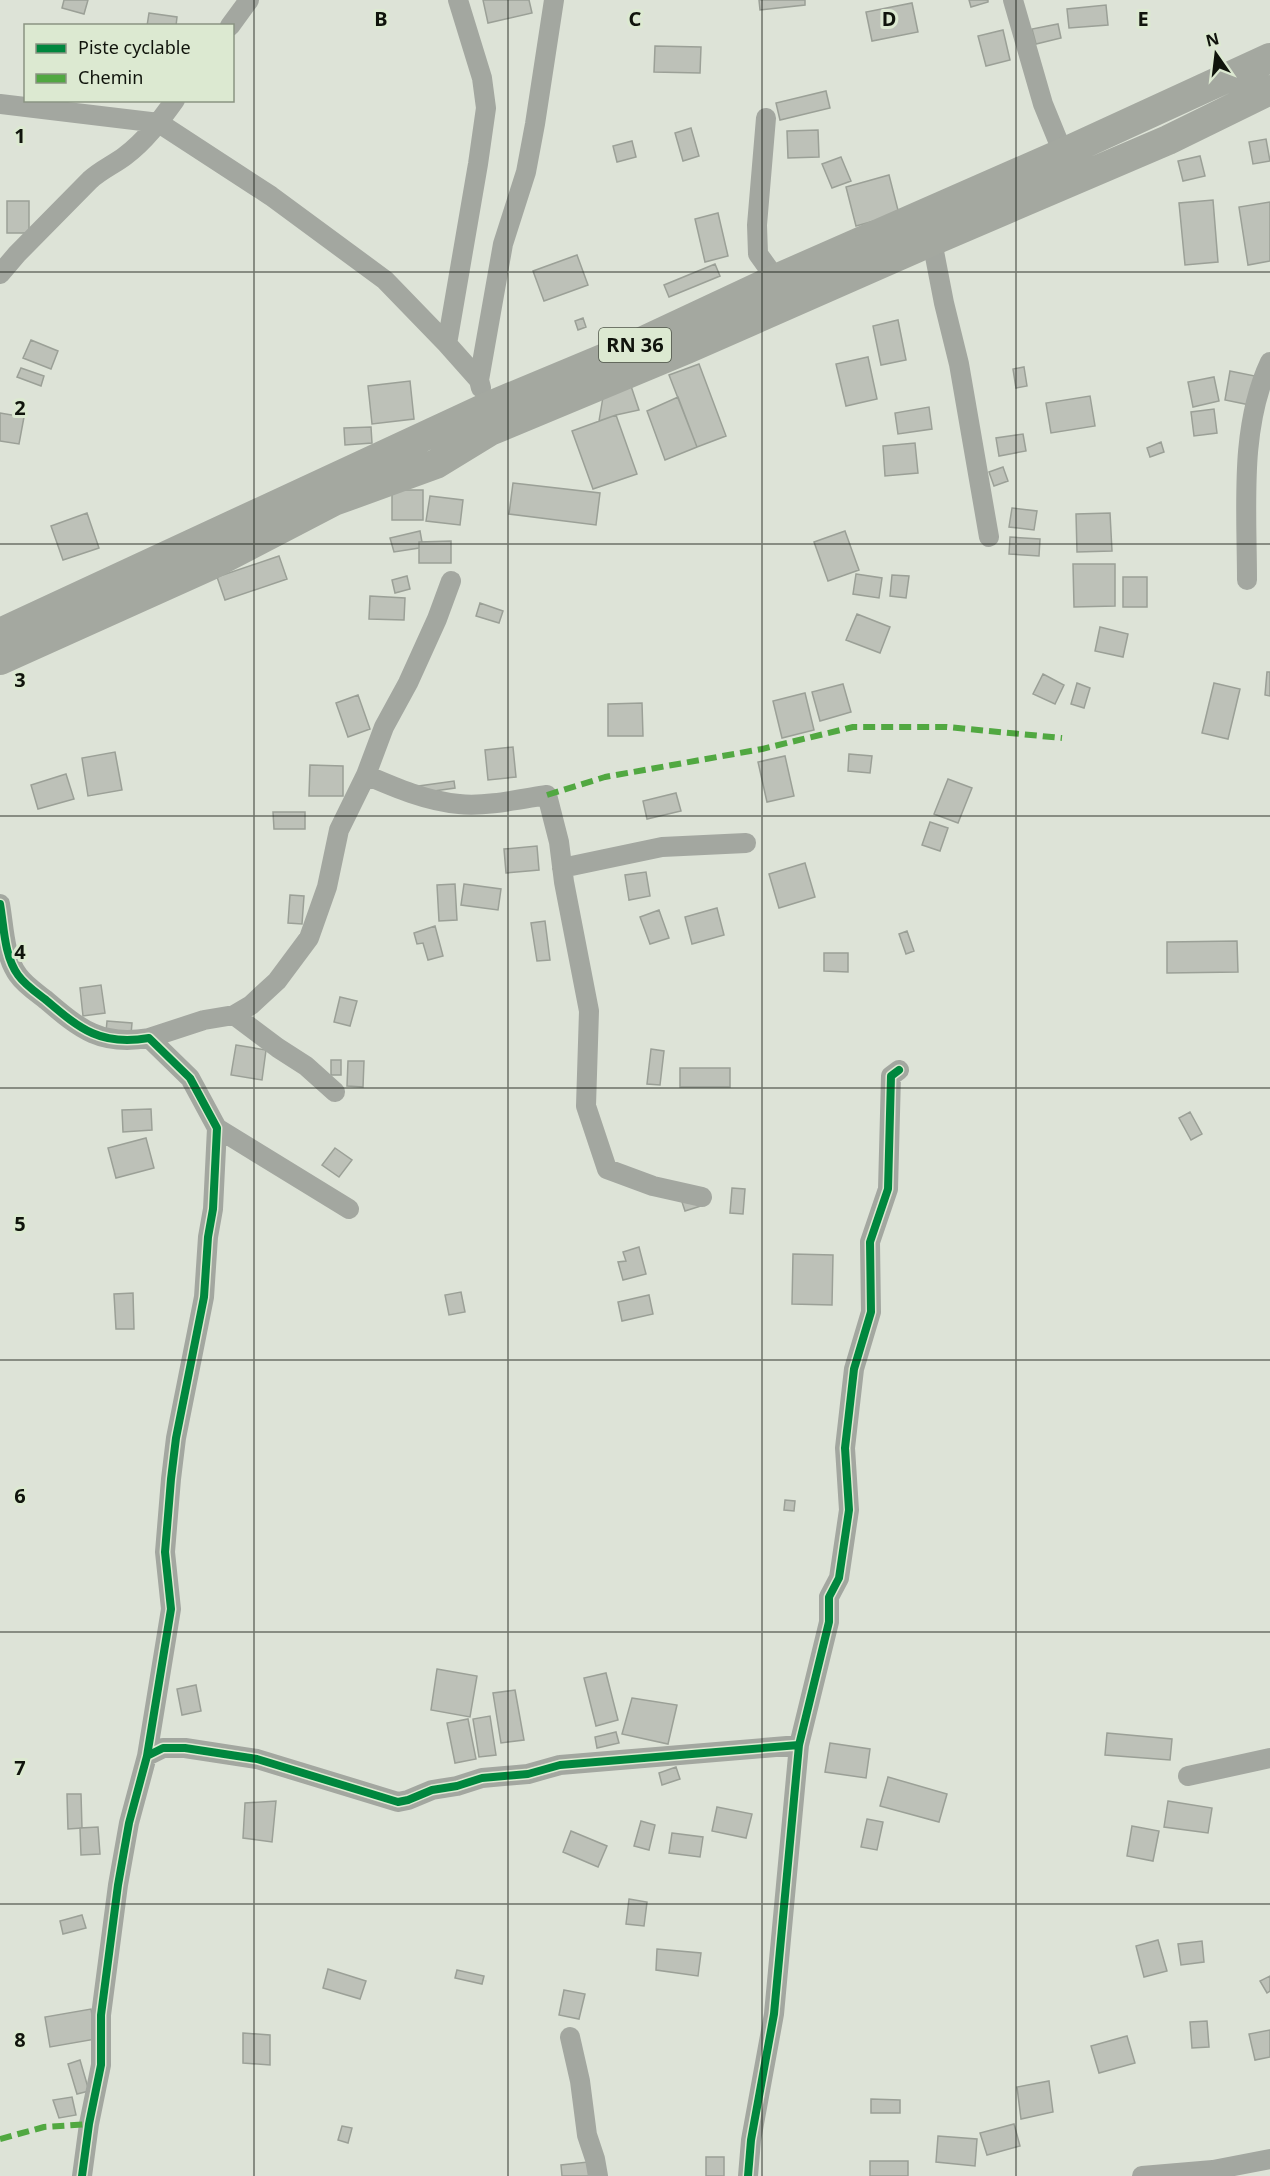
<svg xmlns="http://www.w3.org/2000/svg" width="1270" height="2176" viewBox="0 0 1270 2176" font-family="'Noto Sans',sans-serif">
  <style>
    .building { fill: #bdc1b8; stroke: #9ba097; stroke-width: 1.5 }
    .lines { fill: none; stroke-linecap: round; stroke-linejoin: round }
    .minor { stroke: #a3a7a0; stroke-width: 20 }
    .primary { stroke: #a4a8a0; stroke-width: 30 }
    .quiet { stroke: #51a841; stroke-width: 6; stroke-dasharray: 12 6; stroke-linecap: butt }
    .cycleway-casing { stroke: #dce9d1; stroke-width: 11 }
    .cycleway { stroke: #00873e; stroke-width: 8 }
    .grid { fill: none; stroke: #10140c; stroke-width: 1.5; stroke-opacity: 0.55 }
    .labels { text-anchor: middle; stroke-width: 6; stroke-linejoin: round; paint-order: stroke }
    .shield { fill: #dce9d1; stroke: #4d5447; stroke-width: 1.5 }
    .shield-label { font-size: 20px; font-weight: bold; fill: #10140c }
    .grid-label { font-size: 20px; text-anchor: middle; font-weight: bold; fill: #10140c; stroke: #dce9d1; stroke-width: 6; stroke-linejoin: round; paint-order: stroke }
  </style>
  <rect width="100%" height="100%" fill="#dde3d7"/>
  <path class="building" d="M64 0H88L84 14 62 8Z
    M483 0H529L532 13 488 23Z
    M759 0H805V5L760 10Z
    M969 0H988V2L971 7Z
    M912 3 918 32 872 41 866 12Z
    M1106 5 1108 25 1069 28 1067 9Z
    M149 13 177 17 176 26H147Z
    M1058 24 1061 38 1036 44 1032 29Z
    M1003 30 1010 60 986 66 978 36Z
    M655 46 701 47 700 73 654 72Z
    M826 91 830 108 780 120 776 103Z
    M691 128 699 156 683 161 675 133Z
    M818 130 819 157 788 158 787 131Z
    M1266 139 1270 161 1253 164 1249 142Z
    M632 141 636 157 617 162 613 146Z
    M1200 156 1205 176 1183 181 1178 161Z
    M841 157 851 181 832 188 822 164Z
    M889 175 899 214 856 226 846 187Z
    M1213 200 1218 262 1185 265 1179 203Z
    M7 201H29V233H7Z
    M1270 202V261L1248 265 1239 207Z
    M718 213 728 256 705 262 695 219Z
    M577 255 588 285 544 301 533 271Z
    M715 264 720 276 669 297 664 285Z
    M583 318 586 327 578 330 575 321Z
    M898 320 906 360 881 365 873 326Z
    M31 340 58 351 51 369 23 358Z
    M868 357 877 399 846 406 836 364Z
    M699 364 726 436 697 447 669 375Z
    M1024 367 1027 386 1016 388 1013 369Z
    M21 368 44 376 41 386 17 377Z
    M1230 371 1255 376 1250 405 1225 400Z
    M1214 377 1219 401 1193 407 1188 382Z
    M410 381 414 419 372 424 368 386Z
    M631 386 639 410 616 415 599 421 603 397Z
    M1090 396 1095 426 1051 433 1046 403Z
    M678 397 697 447 665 460 647 411Z
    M929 407 932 429 898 434 895 413Z
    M1214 409 1217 433 1194 436 1191 412Z
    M0 413 24 417 19 444 0 441Z
    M616 415 637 474 593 489 572 431Z
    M371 427 372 443 345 445 344 428Z
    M1023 434 1026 451 999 456 996 438Z
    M1161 442 1164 452 1150 457 1147 448Z
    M915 443 918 473 885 476 883 446Z
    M1003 467 1008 481 994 486 989 472Z
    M513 483 600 493 596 525 509 514Z
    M392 490H423V520H392Z
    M430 496 463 500 460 525 426 521Z
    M1012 508 1037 511 1034 530 1009 527Z
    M87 513 99 548 63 560 51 526Z
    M1110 513 1112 551 1077 552 1076 514Z
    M420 531 422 542H419V548L394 552 390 538Z
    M845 531 859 570 828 581 814 542Z
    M1010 537 1040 539 1039 556 1009 554Z
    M451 541V563H419V542Z
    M279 556 287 579 225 600 217 577Z
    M1073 564H1115V606L1074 607Z
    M856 574 882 578 879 598 853 594Z
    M892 575 909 576 906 598 890 596Z
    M407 576 410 589 395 593 392 580Z
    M1123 577H1147V607H1123Z
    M370 596 405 598 404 620 369 619Z
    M480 603 503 611 499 623 476 616Z
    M857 614 890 627 880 653 846 640Z
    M1100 627 1128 634 1123 657 1095 651Z
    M1267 672H1270V696L1265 695Z
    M1043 674 1064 685 1055 704 1033 694Z
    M1077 683 1090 688 1084 708 1071 704Z
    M1214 683 1240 689 1228 739 1202 733Z
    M843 684 851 712 820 721 812 692Z
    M805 693 814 730 782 738 773 701Z
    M358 695 370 729 348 737 336 703Z
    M642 703 643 736H608V704Z
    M513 747 516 777 488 780 485 750Z
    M115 752 122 790 88 796 82 758Z
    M849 754 872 756 870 773 848 771Z
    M785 756 794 796 767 802 758 762Z
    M310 765 343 766V796H309Z
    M66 774 74 799 38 809 31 785Z
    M948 779 972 788 958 823 934 814Z
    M454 781 455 788 420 793 419 786Z
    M676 793 681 811 647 819 643 801Z
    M273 812H305V829H274Z
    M930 822 948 828 940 851 922 845Z
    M537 846 539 870 506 873 504 849Z
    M805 863 815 897 779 908 769 874Z
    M646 872 650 896 629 900 625 875Z
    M455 884 457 920 439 921 437 885Z
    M464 884 501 889 498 910 461 905Z
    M290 895 304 896 302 924 288 923Z
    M717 908 724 935 692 944 685 917Z
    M659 910 669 938 650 944 640 917Z
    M545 921 550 960 537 961 531 923Z
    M435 926 443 956 428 960 423 943 417 944 414 933Z
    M907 931 914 951 906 954 899 934Z
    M1237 941 1238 972 1167 973V942Z
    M824 953H848V972L824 971Z
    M101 985 105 1013 83 1016 80 988Z
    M340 997 357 1001 350 1026 334 1022Z
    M107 1021 132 1023 131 1035 106 1032Z
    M236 1045 266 1050 262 1080 231 1075Z
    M651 1049 664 1051 660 1085 647 1084Z
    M331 1060H341V1075H331Z
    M348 1061H364L363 1087 347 1086Z
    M680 1068H730V1087H680Z
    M151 1109 152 1130 123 1132 122 1110Z
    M1190 1112 1202 1134 1191 1140 1179 1118Z
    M146 1138 154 1168 116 1178 108 1148Z
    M335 1148 352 1160 339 1177 322 1165Z
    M732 1188 745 1189 743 1214 730 1213Z
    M680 1196 707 1204 685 1211Z
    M639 1247 646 1274 623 1280 618 1262 626 1261 623 1252Z
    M793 1254 833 1255 832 1305 792 1304Z
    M461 1292 465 1312 449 1315 445 1295Z
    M133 1293 134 1329H116L114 1294Z
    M649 1295 653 1314 622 1321 618 1302Z
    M785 1500 795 1501 794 1511 784 1510Z
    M437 1669 477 1676 470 1717 431 1710Z
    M606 1673 618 1720 596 1726 584 1678Z
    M196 1685 201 1711 182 1715 177 1689Z
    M515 1690 524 1740 501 1743 493 1693Z
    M632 1698 677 1705 668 1744 622 1734Z
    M490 1716 496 1755 479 1757 473 1719Z
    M468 1719 476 1759 455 1763 447 1723Z
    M616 1732 619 1743 597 1748 595 1737Z
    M1107 1733 1172 1739 1170 1760 1105 1755Z
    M830 1743 870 1749 866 1778 825 1772Z
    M676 1767 680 1779 662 1785 659 1773Z
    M888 1777 947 1794 939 1822 880 1806Z
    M67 1794H81L82 1828 68 1829Z
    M276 1801 272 1842 243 1838 245 1803Z
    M1168 1801 1212 1808 1208 1833 1164 1827Z
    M717 1807 752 1814 746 1838 712 1831Z
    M867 1819 883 1822 877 1850 861 1847Z
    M641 1821 655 1825 649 1850 634 1846Z
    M1132 1826 1159 1831 1153 1861 1127 1856Z
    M98 1827 100 1854 81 1855 80 1828Z
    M571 1831 607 1846 598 1867 563 1852Z
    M672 1833 703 1837 700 1857 669 1853Z
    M629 1899 647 1902 644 1926 626 1924Z
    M82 1915 86 1928 63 1934 60 1921Z
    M1158 1940 1167 1971 1144 1977 1136 1946Z
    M1202 1941 1204 1962 1181 1965 1178 1944Z
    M657 1949 701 1953 698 1976 656 1970Z
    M328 1969 366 1981 360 1999 323 1988Z
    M457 1970 484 1976 482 1984 455 1978Z
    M1270 1976V1991L1267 1993 1260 1981Z
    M564 1990 585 1994 579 2019 559 2015Z
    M91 2009 96 2039 50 2047 45 2017Z
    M1207 2021 1209 2047 1192 2048 1190 2022Z
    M1270 2030V2057L1255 2060 1249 2034Z
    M243 2033 270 2035V2065L243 2063Z
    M1127 2036 1135 2063 1099 2073 1091 2046Z
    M80 2060 89 2091 77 2094 68 2064Z
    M1049 2081 1053 2112 1021 2119 1017 2087Z
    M72 2097 76 2115 59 2118 53 2100Z
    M871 2099 900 2100V2113H871Z
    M1014 2124 1020 2146 987 2155 980 2133Z
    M342 2126 352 2128 348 2143 338 2140Z
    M938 2136 977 2139 975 2166 936 2162Z
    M706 2157H724V2176H706Z
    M870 2161H908V2176H870Z
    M588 2162 589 2176H562L561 2165Z"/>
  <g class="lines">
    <path class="minor" d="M1013 0 1043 104 1063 153
      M230 26 249 0
      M0 104 159 123 271 196 385 280 447 344 479 380
      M766 118 757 225 758 254 776 279
      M932 241 944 303 959 364 989 537
      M0 274 17 254 90 180C101 170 113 165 125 156 145 141 160 121 175 100
      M447 344 478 164 486 108 482 78 458 0
      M481 388 479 380 503 244 526 172 535 124 554 0
      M1247 580C1247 508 1239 428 1270 362
      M366 775C396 788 426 801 459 804 485 807 521 799 547 795L559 842 564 882 589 1011 586 1106 607 1169 653 1186 702 1197
      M562 868 662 847 746 843
      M0 904C4 926 4 956 18 975 25 985 37 993 46 1000 81 1030 101 1046 149 1038L190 1078 217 1128 213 1209 208 1237 204 1297 176 1438 171 1479 165 1552 171 1609 147 1756
      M234 1015 278 1048 306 1066 335 1092
      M149 1038 204 1020 234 1015 251 1005 277 981 309 938 327 887 339 830 366 775 384 727 408 683 437 619 451 581
      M217 1128 349 1209
      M1188 1776 1270 1758
      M570 2037 580 2081 587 2135 595 2159 598 2176
      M82 2176 89 2124 101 2065V2015L118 1885 129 1823 147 1756 163 1748H185L257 1759 398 1802 408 1800 432 1790 457 1786 482 1778 528 1774 560 1765 799 1745
      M748 2176 751 2140 774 2014 799 1745 829 1622V1597L839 1578 849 1510 845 1448 854 1369 871 1312 870 1242 888 1189 891 1076 899 1070
      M1142 2176 1213 2170 1270 2159"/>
    <path class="primary" d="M0 633 485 408 624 350 776 279 1063 153 1270 58
      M0 660 211 565 334 501 436 464 490 431 687 349 932 241 1168 140 1270 90"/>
    <path class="quiet" d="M547 795 605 777 762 749 853 727H947L1062 738
      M0 2139 44 2127 89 2124"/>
    <defs>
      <path id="cycleway" d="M0 904C4 926 4 956 18 975 25 985 37 993 46 1000 81 1030 101 1046 149 1038L190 1078 217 1128 213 1209 208 1237 204 1297 176 1438 171 1479 165 1552 171 1609 147 1756
        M82 2176 89 2124 101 2065V2015L118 1885 129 1823 147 1756 163 1748H185L257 1759 398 1802 408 1800 432 1790 457 1786 482 1778 528 1774 560 1765 799 1745
        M748 2176 751 2140 774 2014 799 1745 829 1622V1597L839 1578 849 1510 845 1448 854 1369 871 1312 870 1242 888 1189 891 1076 899 1070"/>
    </defs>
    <use href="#cycleway" class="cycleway-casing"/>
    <use href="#cycleway" class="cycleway"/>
  </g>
  <path class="grid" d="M254 0V2176M508 0V2176M762 0V2176M1016 0V2176M0 272H1270M0 544H1270M0 816H1270M0 1088H1270M0 1360H1270M0 1632H1270M0 1904H1270"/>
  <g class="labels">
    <rect class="shield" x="599" y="328" width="72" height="34" rx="4.5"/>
    <g class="shield-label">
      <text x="635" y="352">RN 36</text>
    </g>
  </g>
  <g class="grid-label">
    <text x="381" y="26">B</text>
    <text x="635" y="26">C</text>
    <text x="889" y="26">D</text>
    <text x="1143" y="26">E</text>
    <text x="20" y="143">1</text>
    <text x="20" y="415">2</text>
    <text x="20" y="687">3</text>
    <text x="20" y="959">4</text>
    <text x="20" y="1231">5</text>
    <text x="20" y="1503">6</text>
    <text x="20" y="1775">7</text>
    <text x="20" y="2047">8</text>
  </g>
  <rect x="24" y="24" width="210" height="78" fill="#dce9d1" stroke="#8a9482" stroke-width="1.5"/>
  <rect x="36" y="44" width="30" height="9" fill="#00873e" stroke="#8a9482" stroke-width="1.5"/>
  <text x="78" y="54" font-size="18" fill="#10140c">Piste cyclable</text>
  <rect x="36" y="74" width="30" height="9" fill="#51a841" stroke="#8a9482" stroke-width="1.5"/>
  <text x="78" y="84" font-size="18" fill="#10140c">Chemin</text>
  <g transform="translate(1216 54) rotate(346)" stroke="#dce9d1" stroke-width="4.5" paint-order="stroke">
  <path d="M0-4.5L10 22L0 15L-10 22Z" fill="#10140c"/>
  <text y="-9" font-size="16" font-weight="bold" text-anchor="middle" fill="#10140c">N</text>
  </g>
</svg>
